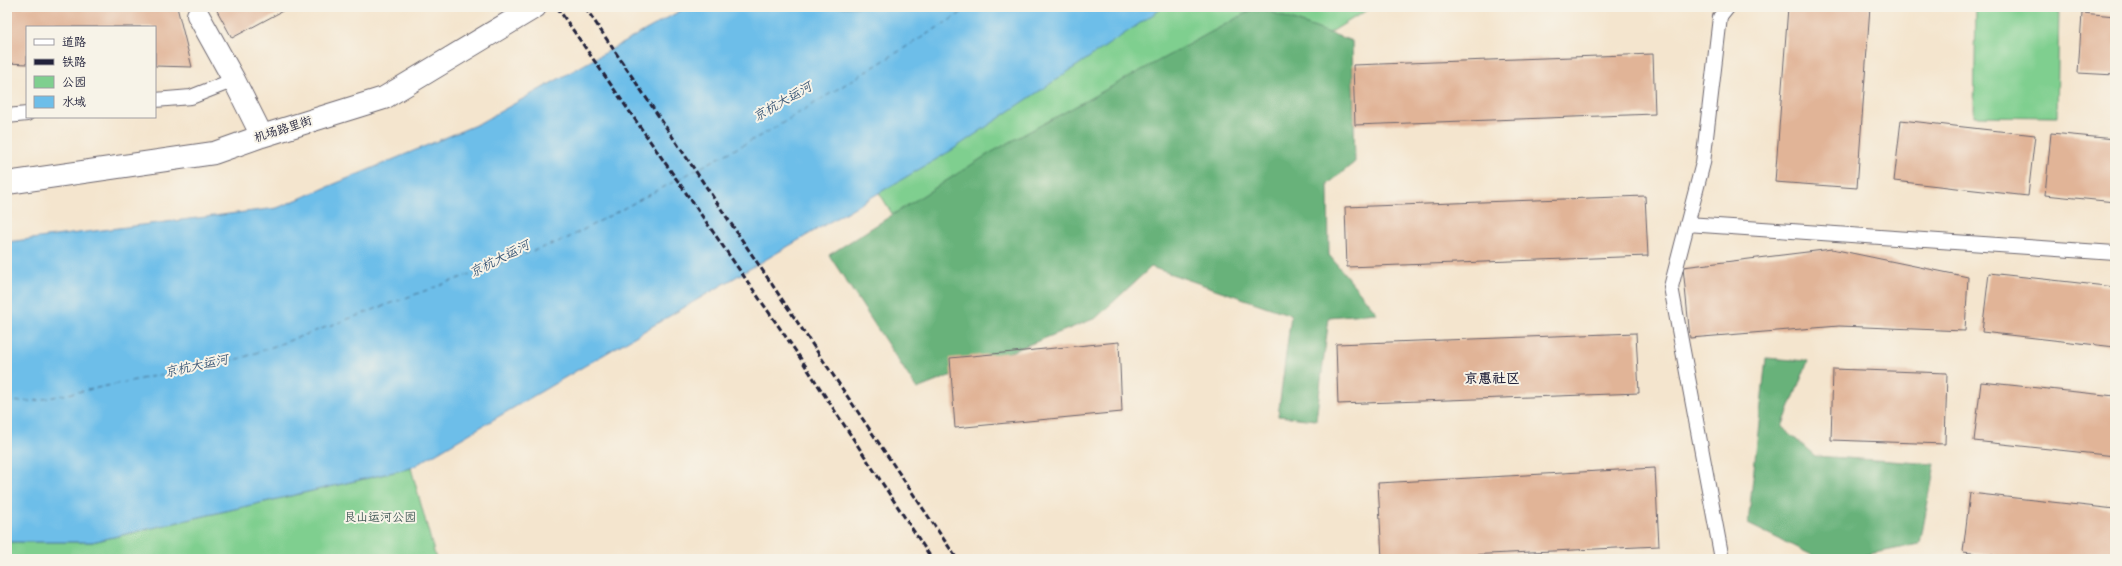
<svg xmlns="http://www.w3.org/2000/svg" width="2122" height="566" viewBox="0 0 2122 566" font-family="'Architects Daughter','LXGW WenKai TC',sans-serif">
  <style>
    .green { fill: #7fcf8f; stroke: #507865 }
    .forest { fill: #67b27a; stroke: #446a5a }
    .water { fill: #6dbee9; stroke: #487092 }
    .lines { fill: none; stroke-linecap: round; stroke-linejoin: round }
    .ferry { stroke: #3c5978; stroke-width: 1; stroke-dasharray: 5 4; stroke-linecap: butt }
    .building { fill: #e1b497 }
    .service-casing { stroke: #6c666e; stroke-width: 16 }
    .minor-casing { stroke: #6c666e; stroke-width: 24 }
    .service { stroke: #fff; stroke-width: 14 }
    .minor { stroke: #fff; stroke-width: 22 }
    .rail { stroke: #22223b; stroke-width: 3; stroke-dasharray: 6 3; stroke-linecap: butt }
    .labels { text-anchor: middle; stroke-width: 4; stroke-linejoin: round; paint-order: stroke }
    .street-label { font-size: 12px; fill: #22223b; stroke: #f7f3e8 }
    .park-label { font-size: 12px; fill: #3e5654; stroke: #f7f3e8 }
    .water-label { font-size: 13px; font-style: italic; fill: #3c5978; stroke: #f7f3e8 }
    .quarter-label { font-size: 14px; font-weight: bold; fill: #22223b; stroke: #f7f3e8 }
  </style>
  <rect width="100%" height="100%" fill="#f7f3e8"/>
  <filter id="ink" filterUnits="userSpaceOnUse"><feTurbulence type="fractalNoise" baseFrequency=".025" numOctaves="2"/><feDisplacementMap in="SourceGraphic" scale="8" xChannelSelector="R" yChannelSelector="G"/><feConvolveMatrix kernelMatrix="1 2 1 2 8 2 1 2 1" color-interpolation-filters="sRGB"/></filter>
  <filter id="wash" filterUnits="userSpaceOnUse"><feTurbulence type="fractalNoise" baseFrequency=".012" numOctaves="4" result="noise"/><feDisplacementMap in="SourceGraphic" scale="16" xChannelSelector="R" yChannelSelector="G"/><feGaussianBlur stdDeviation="0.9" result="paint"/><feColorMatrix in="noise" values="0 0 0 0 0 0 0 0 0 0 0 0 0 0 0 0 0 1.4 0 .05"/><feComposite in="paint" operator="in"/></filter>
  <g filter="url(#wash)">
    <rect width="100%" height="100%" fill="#f4e5ce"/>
    <path class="green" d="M766 7H1372L930 276Z
      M1976 7H2059L2057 117 1974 116Z
      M411 468 436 559H7V542H92Z"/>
    <path class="forest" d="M1257 7 1352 41 1355 162 1328 184 1329 255 1377 313 1329 317 1316 420 1278 416 1291 315 1151 267 1096 318 917 389 829 255 990 153Z
      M1766 358 1808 361 1782 427 1815 456 1935 464 1920 544 1846 559H1820L1748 524Z"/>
    <path class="water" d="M687 7H1164L952 150 411 468 92 542H7V242L277 208 478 124Z"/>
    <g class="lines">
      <path class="ferry" d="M7 402 34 401 242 358 566 239 771 130 971 7"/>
    </g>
    <g id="blocks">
      <path class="building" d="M7 7H177L192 67 155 66V27H27V64L7 63Z
        M215 7H290L232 38Z
        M1788 7H1870L1857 188 1775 182Z
        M2082 13 2115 16V75L2078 73Z
        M1653 54 1655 114 1355 125 1353 65Z
        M1901 120 2035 135 2028 196 1894 181Z
        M2051 133 2115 139V202L2045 195Z
        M1645 196 1648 256 1347 267 1345 207Z
        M1832 249 1968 277 1965 331 1839 326 1690 338 1683 267Z
        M1989 273 2115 287V347L1982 332Z
        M1636 333 1639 393 1338 404 1336 344Z
        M1119 342 1122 412 955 428 950 358Z
        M1833 369 1947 373 1945 444 1831 440Z
        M1981 382 2115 396V456L1974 441Z
        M1655 468 1659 546 1382 559 1378 483Z
        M1970 493 2115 509V559H2026L1963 552Z"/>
    </g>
  </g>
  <g filter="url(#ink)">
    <use href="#blocks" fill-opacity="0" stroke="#6c666e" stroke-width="1"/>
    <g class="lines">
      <defs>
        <path id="service" d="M155 100 191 97 234 80
          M7 116 27 114
          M1687 224 2115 253
          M1722 559 1671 287 1703 163 1720 17 1728 7"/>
        <path id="minor" d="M198 15 234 80 262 136
          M7 183 214 153 262 136 384 98 535 7"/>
      </defs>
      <use href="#service" class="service-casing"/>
      <use href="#minor" class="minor-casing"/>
      <use href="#service" class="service"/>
      <use href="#minor" class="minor"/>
      <path class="rail" d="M557 7 795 350 932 559
        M585 7 957 559"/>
    </g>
  </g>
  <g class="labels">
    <g class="street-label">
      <text transform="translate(283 129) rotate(-18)" y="4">机场路里街</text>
    </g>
    <g class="park-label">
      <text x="380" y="521">艮山运河公园</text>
    </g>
    <g class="water-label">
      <text transform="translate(782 101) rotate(-30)" y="5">京杭大运河</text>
      <text transform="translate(499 258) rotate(-27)" y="5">京杭大运河</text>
      <text transform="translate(196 365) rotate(-12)" y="5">京杭大运河</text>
    </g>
    <g class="quarter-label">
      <text x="1492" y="383">京惠社区</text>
    </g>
  </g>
  <rect width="2122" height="566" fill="none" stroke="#f7f3e8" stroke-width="24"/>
  <rect x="26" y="26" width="130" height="92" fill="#f7f3e8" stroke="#a29fa3"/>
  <rect x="34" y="39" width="20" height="6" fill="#ffffff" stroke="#a29fa3"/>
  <text x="62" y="46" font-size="12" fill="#22223b">道路</text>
  <rect x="34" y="59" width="20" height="6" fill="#22223b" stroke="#a29fa3"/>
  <text x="62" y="66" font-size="12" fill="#22223b">铁路</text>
  <rect x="34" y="76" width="20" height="12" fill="#7fcf8f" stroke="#a29fa3"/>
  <text x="62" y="86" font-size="12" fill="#22223b">公园</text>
  <rect x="34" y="96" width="20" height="12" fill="#6dbee9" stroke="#a29fa3"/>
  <text x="62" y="106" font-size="12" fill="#22223b">水域</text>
</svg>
